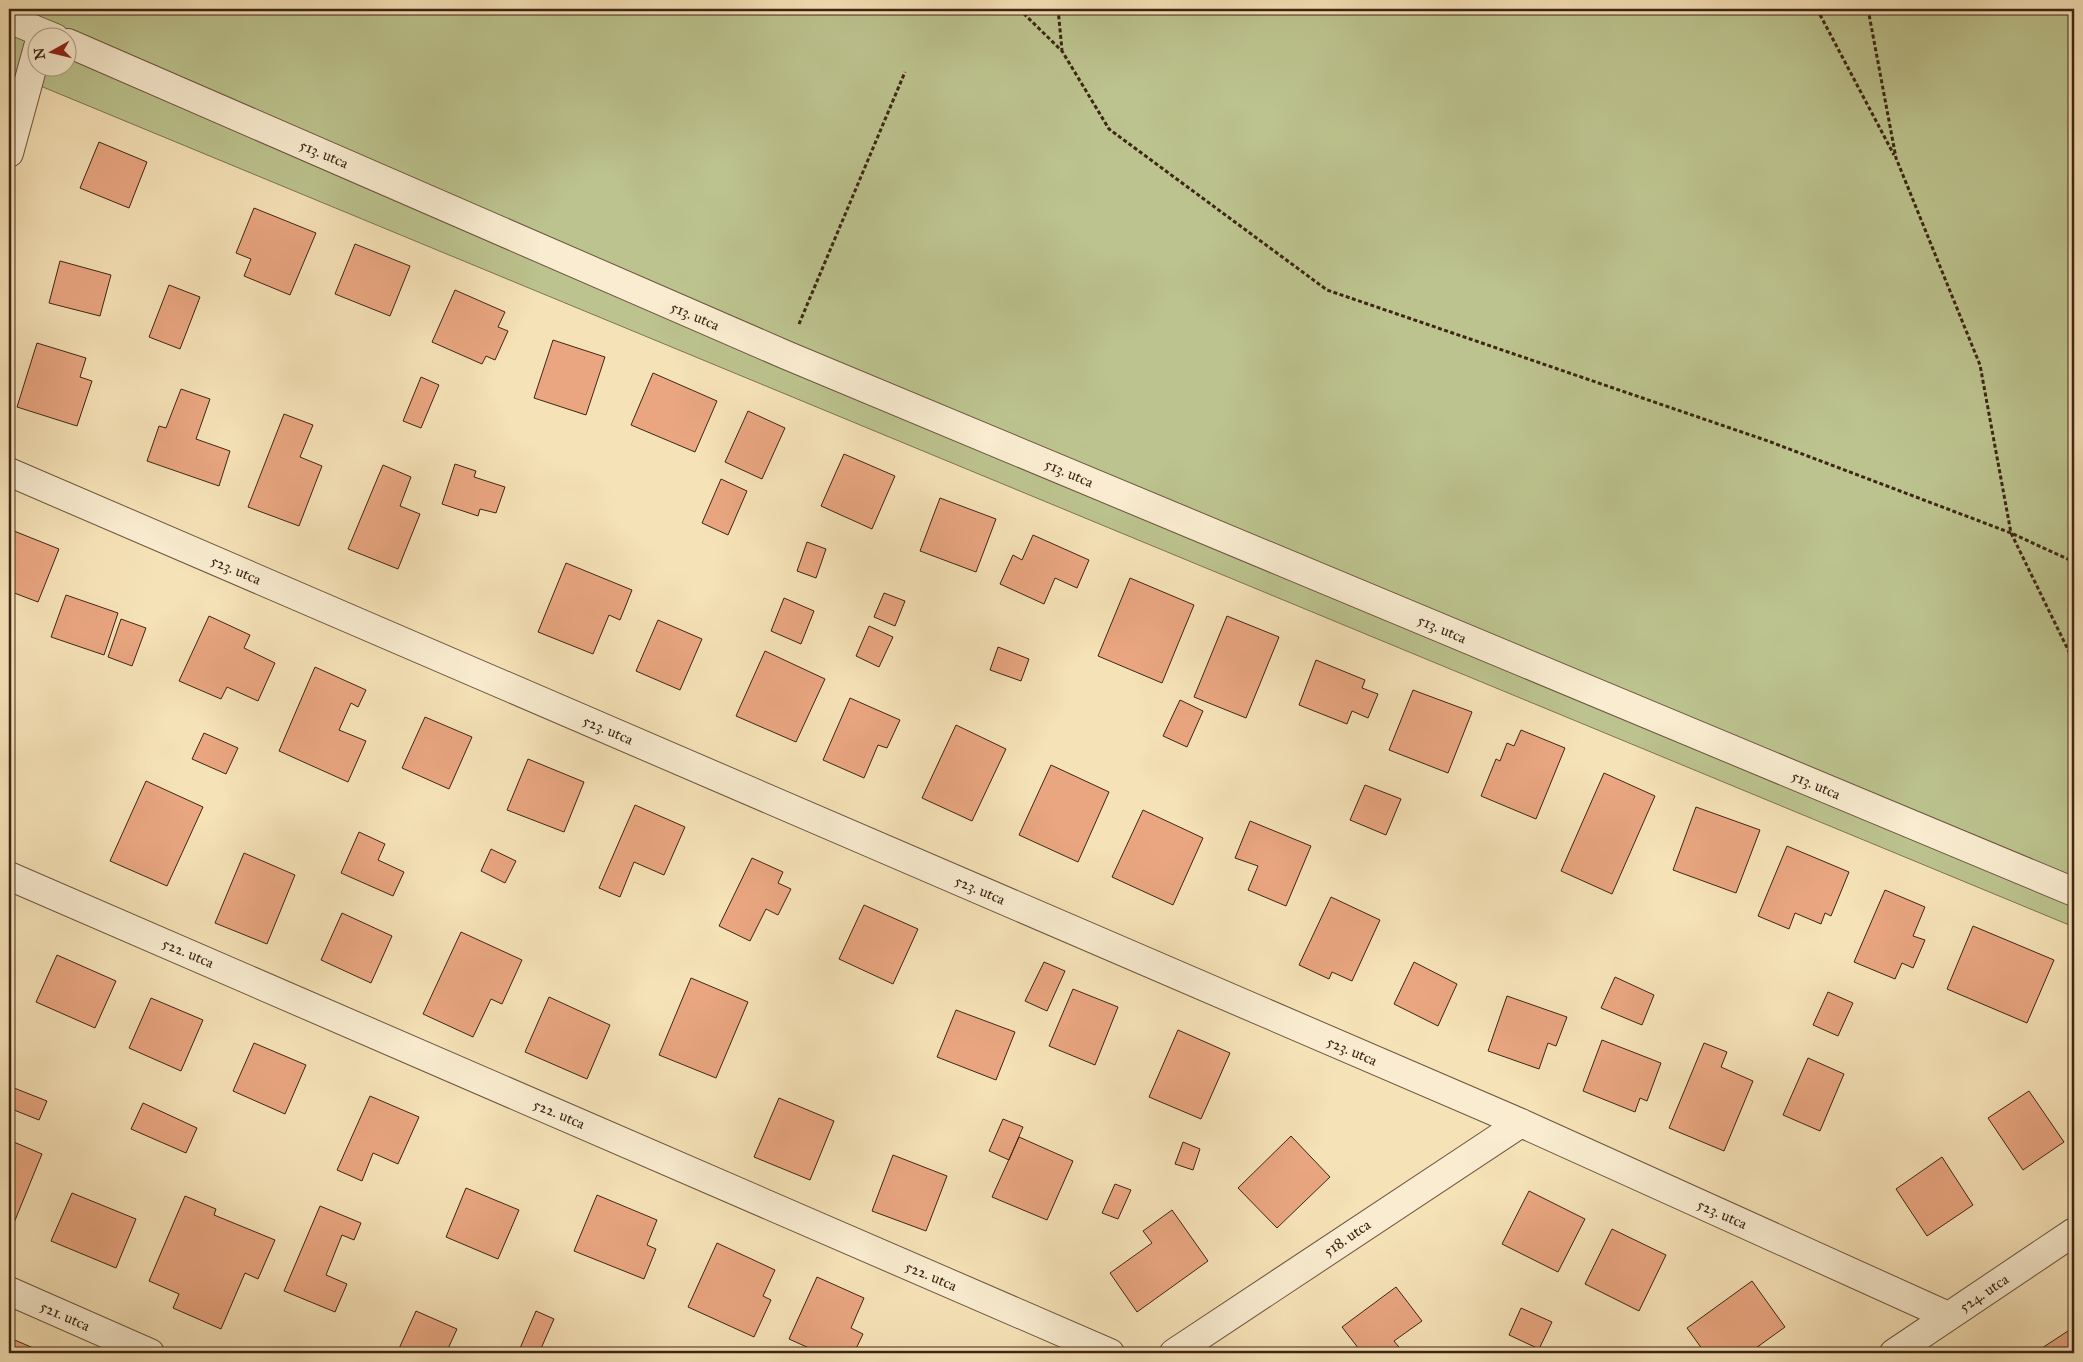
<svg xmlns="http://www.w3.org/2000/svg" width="2083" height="1362" viewBox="0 0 2083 1362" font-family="'IM FELL Great Primer',serif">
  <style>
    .green { fill: #bcc38e; stroke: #7d7452; fill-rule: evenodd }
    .building { fill: #e9a681; stroke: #3e2515 }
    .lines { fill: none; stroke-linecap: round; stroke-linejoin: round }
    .street-casing { stroke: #6c543e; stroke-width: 30 }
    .path { stroke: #3e2515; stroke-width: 3; stroke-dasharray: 4 2.5; stroke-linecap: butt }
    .street { stroke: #f9ecd0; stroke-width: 28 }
    .labels { text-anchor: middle; stroke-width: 5; stroke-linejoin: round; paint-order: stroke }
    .street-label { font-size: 15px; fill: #3e2515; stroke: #f9ecd0 }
  </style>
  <rect width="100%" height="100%" fill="#f6e2b7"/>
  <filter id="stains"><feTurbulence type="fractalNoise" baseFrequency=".004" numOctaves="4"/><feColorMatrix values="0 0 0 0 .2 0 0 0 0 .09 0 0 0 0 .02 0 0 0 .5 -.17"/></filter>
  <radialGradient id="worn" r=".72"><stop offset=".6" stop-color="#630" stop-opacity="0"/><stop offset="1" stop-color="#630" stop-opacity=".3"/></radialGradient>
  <path class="green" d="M9 9H2074V927L9 73ZM38 38H68V68H38Z"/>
  <path class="building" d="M99 142 147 162 129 208 80 188Z
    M254 208 316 233 290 295 244 276 251 259 236 253Z
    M355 244 410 266 390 316 335 294Z
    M60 261 111 275 100 316 49 303Z
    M169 285 200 297 180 349 149 337Z
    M455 290 505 312 498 327 508 331 495 360 486 356 482 364 432 342Z
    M553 340 605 357 586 415 534 398Z
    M37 343 86 358 80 377 92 381 77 426 17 407Z
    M653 373 717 401 695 452 631 425Z
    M421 377 439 385 421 428 403 421Z
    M181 389 210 399 196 439 230 451 219 486 147 461 159 426 166 428Z
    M748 411 785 428 762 479 725 462Z
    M284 414 313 425 300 457 322 466 299 526 248 507Z
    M844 454 895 476 872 529 821 506Z
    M455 464 476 471 474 477 505 487 496 513 480 509 478 516 442 504Z
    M383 465 411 477 400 506 420 514 398 569 348 549Z
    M721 479 747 491 728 535 702 523Z
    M940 498 996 519 976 572 920 551Z
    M9 529 59 549 38 602 9 591Z
    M1033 535 1089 560 1077 588 1055 578 1044 604 1000 584 1013 555 1022 560Z
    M807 542 826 549 816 578 797 571Z
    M566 563 632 590 620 620 609 615 593 654 538 632Z
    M1130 578 1194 605 1162 683 1098 656Z
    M884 593 905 601 895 626 874 617Z
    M66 595 118 613 104 655 51 637Z
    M784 598 814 611 801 644 771 631Z
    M209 616 250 635 244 648 275 663 258 701 227 687 221 699 179 681Z
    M1227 616 1279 637 1246 718 1194 697Z
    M121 619 146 628 132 666 108 657Z
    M658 620 702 639 680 690 636 671Z
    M869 626 893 637 879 667 856 656Z
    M998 647 1029 659 1021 681 990 670Z
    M765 651 825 679 796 742 736 716Z
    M1316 660 1365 680 1362 688 1378 694 1368 718 1352 711 1347 724 1299 705Z
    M315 667 366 690 358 707 351 703 339 730 366 741 348 782 279 751Z
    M1413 690 1472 712 1448 773 1389 750Z
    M850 698 900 720 887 748 878 745 864 778 823 760Z
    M1180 700 1203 711 1187 747 1163 736Z
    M425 717 472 737 449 789 402 768Z
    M956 725 1006 749 972 821 922 798Z
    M1521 730 1565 748 1536 819 1481 796 1496 759 1500 761 1507 743 1514 746Z
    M204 733 238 748 226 774 192 759Z
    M528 759 584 782 564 832 507 810Z
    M1051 765 1109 792 1078 862 1019 835Z
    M1604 773 1655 796 1612 894 1561 871Z
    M146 781 203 807 167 886 110 861Z
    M1365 785 1401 799 1386 835 1350 820Z
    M635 805 685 827 664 875 634 862 620 897 599 888Z
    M1696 807 1760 830 1736 893 1673 870Z
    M1143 810 1203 838 1173 905 1112 877Z
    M1250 821 1311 846 1286 906 1248 890 1258 866 1235 858Z
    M359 832 385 844 378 860 404 872 393 896 341 873Z
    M1787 846 1849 872 1831 916 1825 913 1821 924 1795 913 1789 929 1758 916Z
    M491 849 516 861 505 883 481 871Z
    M244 853 295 875 267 944 215 923Z
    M752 858 783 872 778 883 791 889 778 915 766 909 750 941 719 926Z
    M1885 890 1925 907 1913 936 1925 940 1913 968 1902 963 1895 979 1854 962Z
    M1331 897 1380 920 1352 981 1332 972 1329 979 1299 965Z
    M864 905 918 929 893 984 839 959Z
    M342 913 392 936 371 983 321 960Z
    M1973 926 2054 960 2027 1023 1947 989Z
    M461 932 522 960 502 1004 491 999 473 1037 423 1014Z
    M57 955 116 981 95 1028 36 1002Z
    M1044 962 1065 971 1047 1011 1025 1001Z
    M1414 962 1457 984 1438 1026 1394 1004Z
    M1615 977 1654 995 1642 1025 1601 1008Z
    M691 978 748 1002 716 1078 659 1055Z
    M1073 989 1118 1007 1095 1065 1049 1046Z
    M1828 992 1853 1003 1838 1036 1813 1025Z
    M1507 996 1567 1017 1556 1046 1548 1043 1539 1069 1488 1051Z
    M549 997 610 1025 587 1079 525 1052Z
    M151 998 203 1020 181 1071 129 1048Z
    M956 1010 1015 1032 996 1080 937 1057Z
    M1178 1030 1230 1053 1201 1119 1149 1097Z
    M1602 1040 1661 1063 1647 1101 1640 1098 1635 1112 1583 1091Z
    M254 1043 306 1065 285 1114 233 1091Z
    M1704 1043 1727 1052 1721 1067 1753 1081 1724 1151 1669 1128Z
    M1808 1058 1844 1074 1820 1131 1783 1115Z
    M9 1086 47 1101 39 1120 9 1108Z
    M2029 1091 2064 1142 2023 1170 1988 1118Z
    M370 1096 419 1117 398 1164 373 1153 362 1181 337 1170Z
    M779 1098 834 1121 810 1180 754 1157Z
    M143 1103 197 1128 186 1153 131 1129Z
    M1003 1119 1023 1127 1009 1160 989 1151Z
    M1291 1136 1330 1177 1277 1228 1238 1188Z
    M1019 1137 1073 1161 1047 1220 992 1197Z
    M9 1140 42 1154 9 1235Z
    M1183 1142 1200 1149 1193 1170 1175 1164Z
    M893 1155 947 1176 926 1231 872 1211Z
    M1942 1157 1973 1205 1927 1236 1896 1189Z
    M1115 1184 1131 1190 1118 1219 1102 1213Z
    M466 1188 519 1210 498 1259 446 1237Z
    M1529 1191 1585 1219 1558 1272 1502 1244Z
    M72 1193 136 1219 116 1268 51 1241Z
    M597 1195 657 1220 647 1245 656 1249 644 1279 574 1251Z
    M185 1196 216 1209 214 1215 275 1240 258 1279 245 1273 221 1329 173 1308 179 1294 149 1281Z
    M320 1206 361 1223 354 1240 342 1235 326 1275 347 1284 335 1312 284 1291Z
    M1172 1210 1208 1261 1137 1312 1110 1273 1152 1243 1143 1231Z
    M1612 1229 1666 1255 1639 1311 1585 1284Z
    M717 1243 775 1270 763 1296 771 1300 754 1337 688 1307Z
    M817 1277 864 1298 851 1328 863 1334 854 1353H820L789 1339Z
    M1752 1281 1785 1327 1749 1353H1705L1687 1328Z
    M1396 1287 1422 1321 1394 1341 1403 1352 1402 1353H1362L1342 1327Z
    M1521 1308 1552 1322 1539 1349 1509 1335Z
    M416 1311 457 1329 446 1353H397Z
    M536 1311 554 1319 539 1353H518Z
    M2074 1327V1353H2045L2042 1348Z
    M10 1338 45 1353H9Z
    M1299 1347 1303 1353H1289Z"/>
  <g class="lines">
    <defs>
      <path id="street" d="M9 19 55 38
        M68 43 786 355 2074 892
        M9 153 38 47
        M9 472 1521 1123 1948 1316
        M9 876 1110 1353
        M9 1291 150 1353
        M1174 1353 1521 1123
        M1894 1353 2074 1232"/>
    </defs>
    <use href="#street" class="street-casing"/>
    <path class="path" d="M1019 9 1062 51 1109 129 1327 290 1768 441 2011 533 2074 562
      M1058 9 1062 50
      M1817 9 1894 155
      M1868 9 1896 158 1980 365 2011 533 2074 662
      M799 324 905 72"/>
    <use href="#street" class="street"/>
  </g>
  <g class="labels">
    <g class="street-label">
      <text transform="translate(324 154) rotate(23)" y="5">513. utca</text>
      <text transform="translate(695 316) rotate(23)" y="5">513. utca</text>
      <text transform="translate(1069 473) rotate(23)" y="5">513. utca</text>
      <text transform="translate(236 570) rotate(23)" y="5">523. utca</text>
      <text transform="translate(1442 629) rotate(23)" y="5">513. utca</text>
      <text transform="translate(608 730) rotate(23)" y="5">523. utca</text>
      <text transform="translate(1816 785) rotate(23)" y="5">513. utca</text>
      <text transform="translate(980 890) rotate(23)" y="5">523. utca</text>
      <text transform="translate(188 953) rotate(23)" y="5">522. utca</text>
      <text transform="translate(1352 1051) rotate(23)" y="5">523. utca</text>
      <text transform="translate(559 1114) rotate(23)" y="5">522. utca</text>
      <text transform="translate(1722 1214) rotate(24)" y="5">523. utca</text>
      <text transform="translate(1347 1238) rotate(-34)" y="5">518. utca</text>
      <text transform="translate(931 1276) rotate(23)" y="5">522. utca</text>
      <text transform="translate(1984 1293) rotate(-34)" y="5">524. utca</text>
      <text transform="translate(65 1316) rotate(24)" y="5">521. utca</text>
    </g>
  </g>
  <rect width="2083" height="1362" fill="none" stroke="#f6e2b7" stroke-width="30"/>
  <rect x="10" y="10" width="2063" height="1342" fill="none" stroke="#3e2515" stroke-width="2.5"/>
  <rect x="15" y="15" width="2053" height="1332" fill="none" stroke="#3e2515"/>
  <g transform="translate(52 52) rotate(262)"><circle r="24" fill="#f9ecd0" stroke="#ae9c85"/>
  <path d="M0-4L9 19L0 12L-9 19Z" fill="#8f2418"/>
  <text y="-8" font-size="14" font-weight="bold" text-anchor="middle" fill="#3e2515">N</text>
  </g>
  <rect width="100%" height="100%" filter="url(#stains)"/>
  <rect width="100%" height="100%" fill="url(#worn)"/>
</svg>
